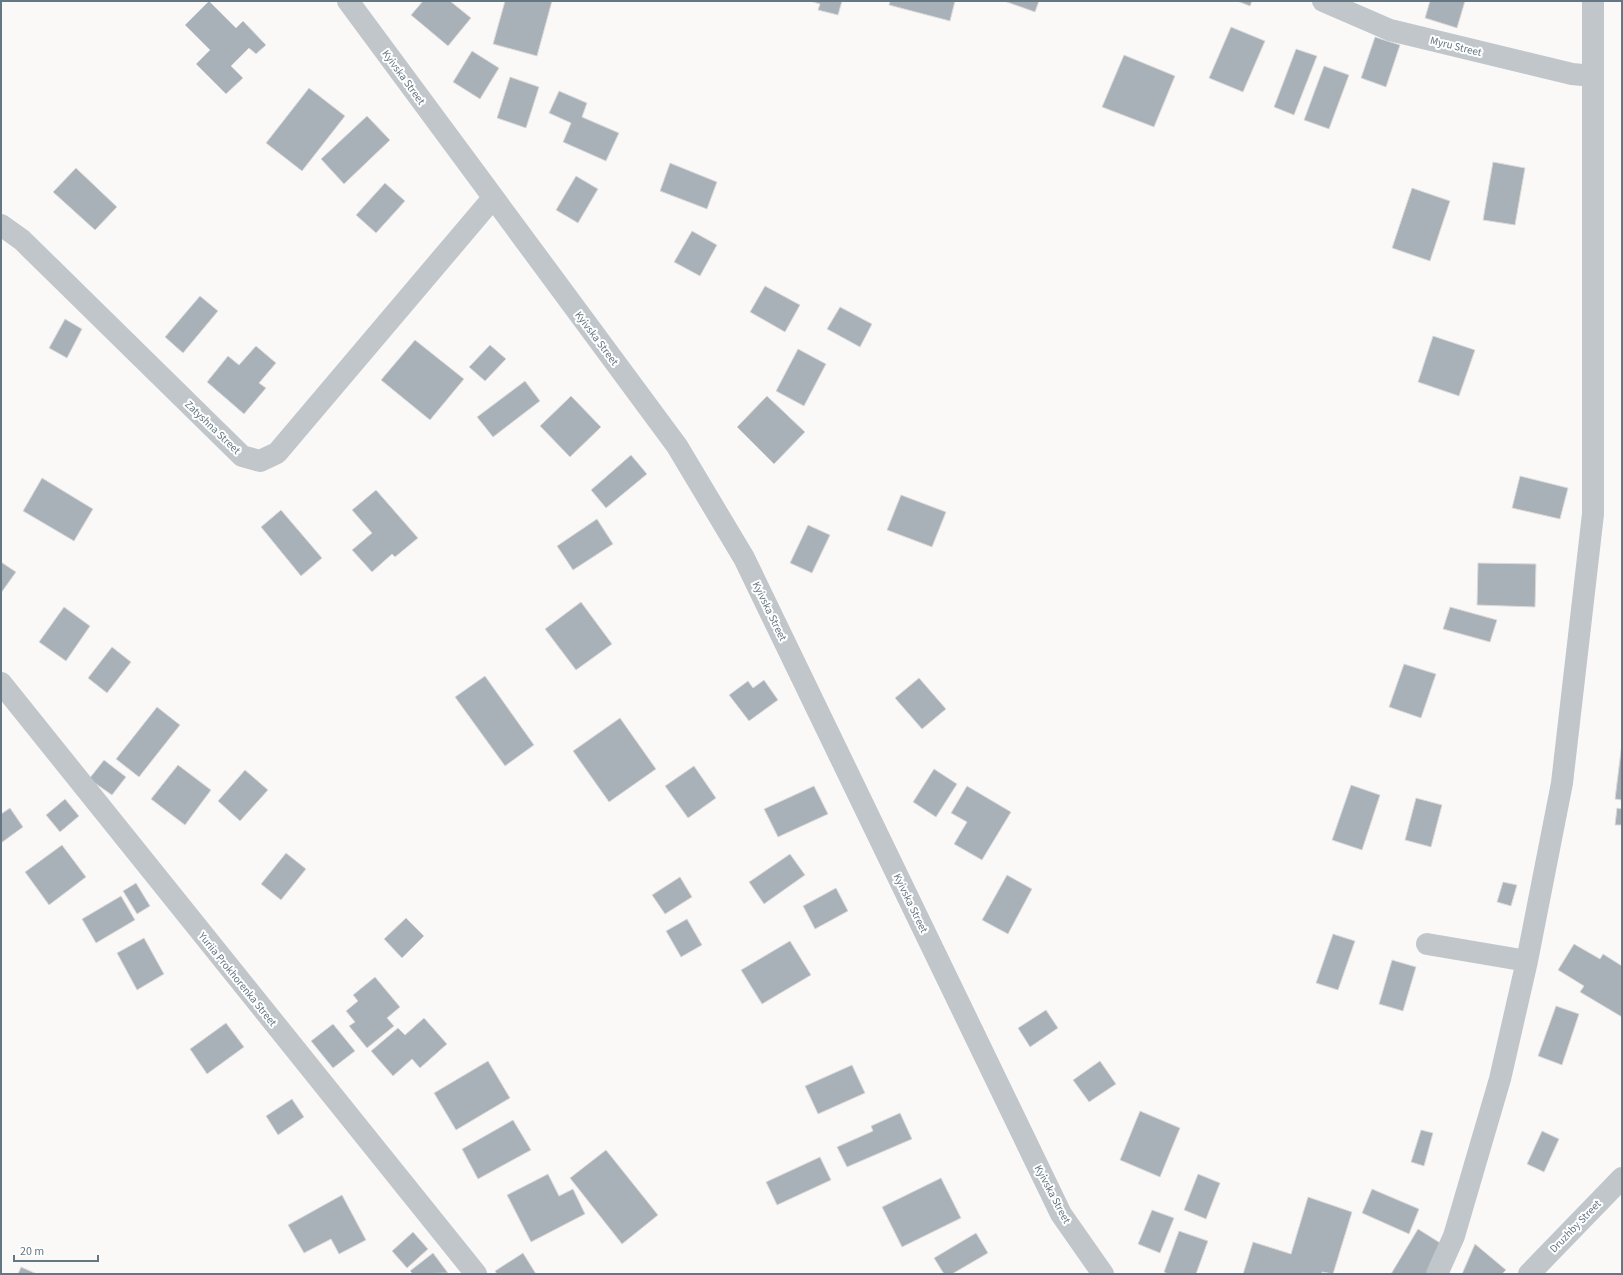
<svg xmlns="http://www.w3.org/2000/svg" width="1623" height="1275" viewBox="0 0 1623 1275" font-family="'Source Sans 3',sans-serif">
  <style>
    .building { fill: #a8b1b7; stroke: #dcdbda }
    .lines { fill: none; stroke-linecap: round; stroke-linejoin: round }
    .minor { stroke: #c1c6ca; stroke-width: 22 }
    .labels { text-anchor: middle; stroke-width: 4; stroke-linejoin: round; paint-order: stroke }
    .street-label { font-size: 11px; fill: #657782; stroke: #fff }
  </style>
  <rect width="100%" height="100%" fill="#faf9f8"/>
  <path class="building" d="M209 1 236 28 243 21 266 45 256 54 249 48 231 66 243 78 226 94 196 64 210 50 185 25Z
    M423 1H450L471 18 448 46 411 15Z
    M505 1H552L537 56 493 44Z
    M810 1H842L838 15 818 10 820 4Z
    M890 1H955L950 21 889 5Z
    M1004 1H1039L1035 12Z
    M1237 1H1252L1250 6Z
    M1430 1H1465L1457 28 1425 18Z
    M1231 27 1265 41 1243 92 1209 78Z
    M1375 37 1400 45 1386 87 1361 78Z
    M1296 49 1317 56 1294 115 1274 107Z
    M472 51 499 68 480 99 453 82Z
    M1124 55 1175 76 1154 127 1102 107Z
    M1324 66 1349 75 1329 129 1304 120Z
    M510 77 539 87 526 128 497 118Z
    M309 88 345 116 302 171 266 143Z
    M559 91 587 103 582 117 619 133 606 161 563 142 571 123 549 113Z
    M367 116 390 140 344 184 321 159Z
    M1493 162 1525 168 1515 225 1483 220Z
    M670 163 717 182 707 209 660 191Z
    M76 168 117 207 95 230 53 192Z
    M576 176 598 189 578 223 556 210Z
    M385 183 405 201 376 233 356 215Z
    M1412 188 1450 201 1430 261 1392 248Z
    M692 231 717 245 700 276 674 262Z
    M765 286 800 305 785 332 750 312Z
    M200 296 218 311 183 353 165 337Z
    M840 307 872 324 860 347 827 329Z
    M65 319 82 329 67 358 49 348Z
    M1433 336 1475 350 1459 396 1418 382Z
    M415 340 464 379 430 420 381 380Z
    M490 345 506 359 485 381 469 367Z
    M256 346 276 363 259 383 266 388 244 414 207 382 228 356 239 365Z
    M798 349 826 364 804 406 776 391Z
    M525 381 540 401 493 437 477 417Z
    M571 396 601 427 570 457 540 426Z
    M767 396 805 432 774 464 737 427Z
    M631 455 647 474 606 508 591 490Z
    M1520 476 1568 488 1560 519 1512 508Z
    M42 478 93 509 74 541 23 511Z
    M376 490 418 538 395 557 392 554 372 572 352 550 372 533 352 510Z
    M901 495 946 512 932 547 887 530Z
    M281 510 322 558 301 576 261 527Z
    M597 519 613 544 573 570 557 546Z
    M808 525 830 535 812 573 790 563Z
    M1 562 16 572 1 593Z
    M1478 563 1536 564 1535 607 1477 605Z
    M581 602 612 644 576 670 545 629Z
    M64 607 90 626 66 661 39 642Z
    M1450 607 1497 620 1490 642 1443 629Z
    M112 647 131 662 107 693 88 678Z
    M1404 664 1436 674 1421 718 1389 707Z
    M485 676 534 745 505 766 455 697Z
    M919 678 946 709 922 729 895 698Z
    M764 680 778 700 749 721 729 695 748 681 753 688Z
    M157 707 180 725 139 777 116 759Z
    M620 718 656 769 609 802 573 751Z
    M1622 743V800L1615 799Z
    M104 760 126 777 112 795 89 779Z
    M178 765 211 790 185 825 151 799Z
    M694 766 716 798 688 818 665 786Z
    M934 769 957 784 936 817 913 802Z
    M245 770 268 790 240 821 218 801Z
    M1351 785 1380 795 1362 850 1332 840Z
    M814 786 828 814 778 837 764 809Z
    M967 786 1011 812 982 860 954 844 967 822 951 813Z
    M1416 798 1442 805 1431 847 1405 840Z
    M65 799 79 816 60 832 46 815Z
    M10 808 23 827 1 843V814Z
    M1617 808 1622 809V825H1615Z
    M62 845 86 877 49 905 25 872Z
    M286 853 306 869 281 900 261 884Z
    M790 854 805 875 764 904 749 882Z
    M1007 875 1032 889 1008 934 982 920Z
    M680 877 692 897 665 914 652 895Z
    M1503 882 1517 885 1511 906 1497 902Z
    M136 883 150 906 137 914 123 891Z
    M836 888 848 911 815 929 803 906Z
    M121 896 135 920 96 943 82 919Z
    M406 918 424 936 402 958 384 939Z
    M687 919 702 945 681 957 666 931Z
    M1333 934 1355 941 1338 990 1316 983Z
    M144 938 164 974 137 990 117 953Z
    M790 941 811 975 762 1004 741 970Z
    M1574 944 1600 959 1603 954 1622 966V1017L1580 992 1584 986 1558 970Z
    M1392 960 1416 967 1403 1011 1379 1004Z
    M375 977 400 1007 387 1018 394 1026 367 1048 349 1026 355 1022 346 1011 358 1001 353 995Z
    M1556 1006 1579 1014 1562 1065 1538 1056Z
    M1046 1010 1058 1028 1030 1047 1018 1028Z
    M424 1018 447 1044 420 1068 412 1059 393 1076 371 1051 398 1028 405 1035Z
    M226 1023 244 1047 207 1074 190 1049Z
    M333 1024 355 1051 333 1068 311 1041Z
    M488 1061 510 1098 456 1130 434 1093Z
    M1100 1061 1116 1084 1089 1102 1073 1080Z
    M852 1065 865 1093 818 1114 805 1086Z
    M292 1099 304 1117 278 1135 266 1116Z
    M1140 1111 1180 1128 1160 1177 1120 1160Z
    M900 1113 912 1139 847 1167 837 1147 873 1131 871 1126Z
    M513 1120 531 1150 478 1179 462 1149Z
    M1421 1130 1433 1133 1424 1166 1411 1162Z
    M1542 1131 1559 1139 1544 1172 1527 1164Z
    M606 1150 658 1215 622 1244 570 1178Z
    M820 1157 831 1180 777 1205 766 1182Z
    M548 1174 559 1196 573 1189 585 1214 531 1242 507 1195Z
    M1198 1174 1220 1183 1206 1219 1184 1210Z
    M941 1178 961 1218 902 1247 882 1207Z
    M1372 1189 1419 1209 1409 1234 1362 1213Z
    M342 1195 366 1240 339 1254 331 1239 304 1253 288 1225Z
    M1308 1197 1352 1212 1333 1274 1322 1272V1274H1243L1253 1242 1291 1254Z
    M1152 1210 1174 1218 1160 1253 1138 1244Z
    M1418 1229 1445 1246 1429 1274H1391Z
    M1179 1231 1208 1241 1196 1274H1168L1164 1272Z
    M413 1232 428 1249 407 1268 392 1251Z
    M976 1233 988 1253 952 1274H944L934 1258Z
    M1475 1244 1506 1270 1502 1274H1462Z
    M433 1253 448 1273 413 1274 410 1271Z
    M523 1253 536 1274H497L495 1271Z
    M21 1267 37 1274H18Z"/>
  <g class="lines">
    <path class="minor" d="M348 1 677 446 744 558 1061 1214 1103 1274
      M1323 1 1390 30 1572 74 1593 76
      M1 225 22 240 242 456 260 461 277 453 493 198
      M1 683 476 1274
      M1427 944 1527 961
      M1437 1274 1454 1236 1500 1079 1527 961 1562 783 1593 514V1
      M1529 1274 1622 1178"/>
  </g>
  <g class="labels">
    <g class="street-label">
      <text transform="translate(1456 46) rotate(14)" y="4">Myru Street</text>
      <text transform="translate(404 77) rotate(54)" y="4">Kyivska Street</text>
      <text transform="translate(597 338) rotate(53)" y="4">Kyivska Street</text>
      <text transform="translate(213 427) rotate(44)" y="4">Zatyshna Street</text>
      <text transform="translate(770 611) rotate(64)" y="4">Kyivska Street</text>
      <text transform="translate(911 903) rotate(64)" y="4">Kyivska Street</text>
      <text transform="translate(238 979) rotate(51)" y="4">Yuriia Prokhorenka Street</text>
      <text transform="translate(1053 1194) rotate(62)" y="4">Kyivska Street</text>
      <text transform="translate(1575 1226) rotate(-46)" y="4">Druzhby Street</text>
    </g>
  </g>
  <rect width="1623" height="1275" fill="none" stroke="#657782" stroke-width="4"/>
  <path d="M14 1255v6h84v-6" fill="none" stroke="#657782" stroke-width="2"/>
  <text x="20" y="1255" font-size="12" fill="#657782" stroke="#ffffff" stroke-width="3" paint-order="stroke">20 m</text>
</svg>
